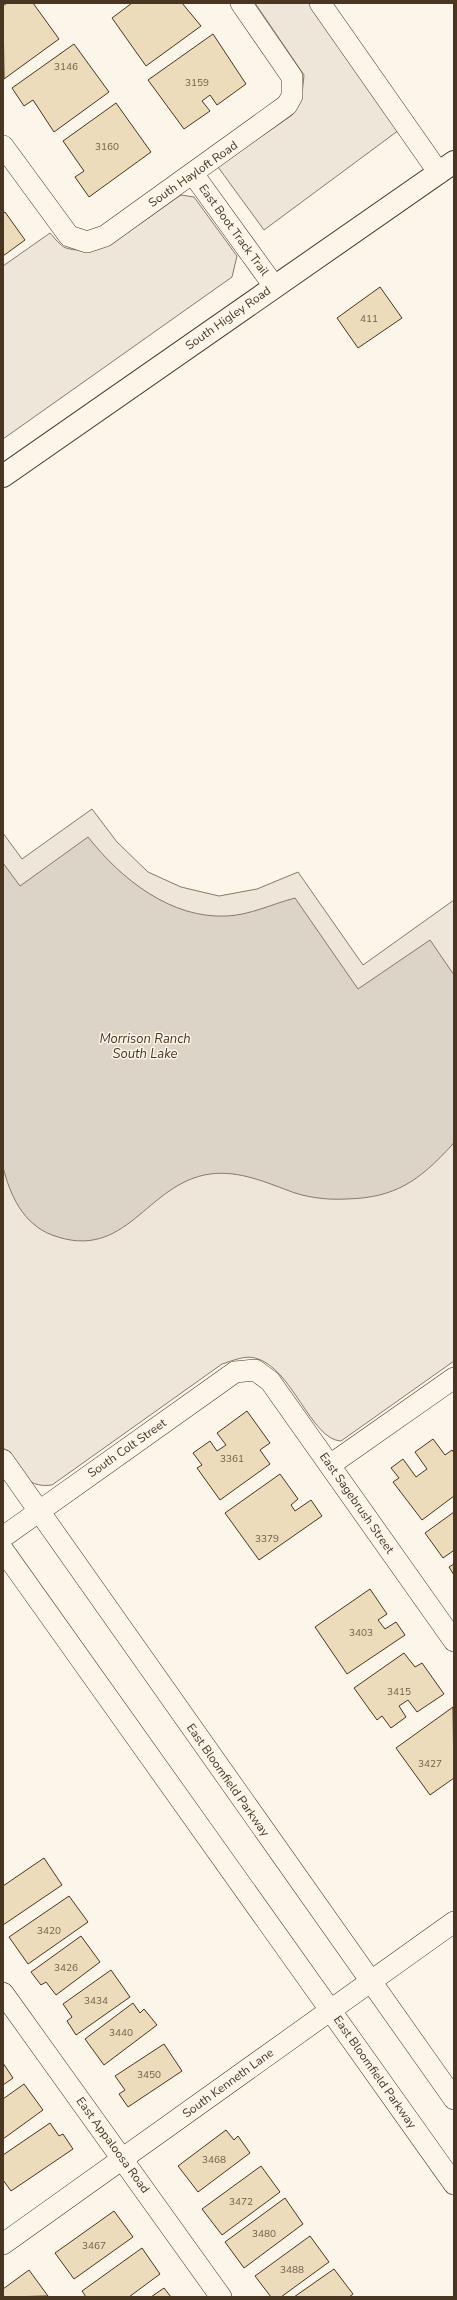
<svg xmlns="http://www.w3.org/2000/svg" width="457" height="2300" viewBox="0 0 457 2300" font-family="'Nunito Sans',sans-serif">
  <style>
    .green { fill: #ede6d9; stroke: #887966 }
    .water { fill: #dcd4c6; stroke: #887966 }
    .building { fill: #ecdcbc; stroke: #4a3520 }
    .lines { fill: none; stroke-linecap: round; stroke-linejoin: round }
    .minor-casing { stroke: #4a3520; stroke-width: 22 }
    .major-casing { stroke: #4a3520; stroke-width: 24 }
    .minor { stroke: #fbf6e9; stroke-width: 21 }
    .major { stroke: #fbf6e9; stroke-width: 22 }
    .labels { text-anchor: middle; stroke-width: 3; stroke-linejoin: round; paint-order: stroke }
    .number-label { font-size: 10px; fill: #725f47 }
    .street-label { font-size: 12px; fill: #4a3520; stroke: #fbf6e9 }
    .water-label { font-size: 13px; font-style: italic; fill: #4a3520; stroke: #fbf6e9 }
  </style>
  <rect width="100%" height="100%" fill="#fbf6e9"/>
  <path class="green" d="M255 3H309L399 130 264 230 218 167 292 115 302 95 304 75Z
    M181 195 194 197 237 256 232 277 3 439V266L50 233C54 237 60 246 66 248 100 260 153 213 181 195Z
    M92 809 117 842 148 872 181 887 219 896 257 889 298 872 363 965 454 900V1361L341 1441C311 1440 292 1367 255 1358 245 1355 232 1361 222 1364L52 1485C24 1489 17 1467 3 1447V833L22 859Z"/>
  <path class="water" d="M88 837C121 879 171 919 227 916 250 915 272 904 295 898L358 989 430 940 454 975V1142L452 1145C419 1181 395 1198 346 1199 329 1200 311 1198 295 1193 267 1183 240 1170 210 1174 146 1183 127 1263 52 1235 23 1224 10 1195 3 1167V863L20 886Z"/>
  <path class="building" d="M7 3H33L59 39 4 79 3 6Z
    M132 3H182L201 26 146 66 112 18Z
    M213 34 246 84 217 105 210 95 202 101 210 111 184 129 148 80Z
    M74 44 109 92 54 132 33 100 24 106 12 88Z
    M116 103 151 152 89 197 75 177 84 171 63 141Z
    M5 212 25 240 3 256V213Z
    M380 287 402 318 358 348 337 318Z
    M247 1411 270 1443 260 1450 270 1464 220 1500 197 1468 202 1465 193 1453 210 1441 217 1451 226 1445 217 1433Z
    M433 1439 445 1455 452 1450 454 1453V1496L422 1520 393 1482 399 1478 391 1468 403 1459 416 1477 427 1469 415 1452Z
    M280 1474 298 1499 291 1505 295 1511 311 1500 322 1516 259 1560 225 1513Z
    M454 1512V1553L453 1551 443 1558 425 1533Z
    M454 1564V1575L449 1567Z
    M370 1589 387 1614 378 1620 385 1629 396 1622 405 1635 347 1674 315 1627Z
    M404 1653 415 1667 422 1663 444 1694 417 1712 408 1700 399 1706 406 1717 391 1728 382 1716 377 1720 354 1688Z
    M453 1707 454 1778 430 1795 396 1748Z
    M44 1858 62 1885 3 1925V1886Z
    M69 1896 88 1922 28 1964 9 1937Z
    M81 1936 100 1962 56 1995 46 1982 41 1985 31 1972Z
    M111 1970 130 1997 76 2035 67 2021 72 2017 63 2004Z
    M133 2003 140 2013 144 2009 157 2025 104 2065 85 2039Z
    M164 2044 182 2071 128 2107 119 2094 125 2090 115 2076Z
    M3 2063 13 2078 3 2085Z
    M24 2084 43 2110 3 2139V2099Z
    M50 2123 59 2136 63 2134 73 2149 11 2191 3 2180V2155Z
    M226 2130 234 2140 238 2136 250 2153 198 2192 178 2166Z
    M261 2166 280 2192 222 2235 202 2209Z
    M285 2198 303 2224 244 2268 225 2242Z
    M114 2211 133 2237 74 2279 55 2253Z
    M310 2236 329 2262 281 2297H271L255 2276Z
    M142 2248 160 2274 129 2297H86L82 2291Z
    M334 2269 353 2294 349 2297H294Z
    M29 2270 48 2296 3 2297V2289Z
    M164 2288 171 2297H151Z"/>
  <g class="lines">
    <defs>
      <path id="minor" d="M320 3 439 173
        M3 146 69 236 87 242 105 236 287 105 292 96V77L241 3
        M193 174 274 286
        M3 1460 454 2099
        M330 1465 454 1378
        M3 1537 235 1372 255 1370 270 1381 454 1641
        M3 1550 454 2184
        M3 1993 221 2297
        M3 2244 454 1922"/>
      <path id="major" d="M3 476 454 162"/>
    </defs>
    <use href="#minor" class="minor-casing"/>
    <use href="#major" class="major-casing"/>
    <use href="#minor" class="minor"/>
    <use href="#major" class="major"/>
  </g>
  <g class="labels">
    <g class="number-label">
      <text x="66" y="70">3146</text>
      <text x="197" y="86">3159</text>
      <text x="107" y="150">3160</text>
      <text x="369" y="322">411</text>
      <text x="232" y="1462">3361</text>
      <text x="267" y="1542">3379</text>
      <text x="361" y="1636">3403</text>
      <text x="399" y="1695">3415</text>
      <text x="430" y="1767">3427</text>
      <text x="49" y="1934">3420</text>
      <text x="66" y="1971">3426</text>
      <text x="96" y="2004">3434</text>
      <text x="121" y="2036">3440</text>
      <text x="149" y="2078">3450</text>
      <text x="214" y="2163">3468</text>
      <text x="241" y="2205">3472</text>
      <text x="264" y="2237">3480</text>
      <text x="94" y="2249">3467</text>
      <text x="292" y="2273">3488</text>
    </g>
    <g class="street-label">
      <text transform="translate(193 174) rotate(-35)" y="4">South Hayloft Road</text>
      <text transform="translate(234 230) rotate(54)" y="4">East Boot Track Trail</text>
      <text transform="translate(228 318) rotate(-35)" y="4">South Higley Road</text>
      <text transform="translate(127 1448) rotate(-35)" y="4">South Colt Street</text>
      <text transform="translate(357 1503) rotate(55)" y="4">East Sagebrush Street</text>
      <text transform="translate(228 1780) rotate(55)" y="4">East Bloomfield Parkway</text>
      <text transform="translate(375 2072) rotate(55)" y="4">East Bloomfield Parkway</text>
      <text transform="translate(228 2083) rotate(-36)" y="4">South Kenneth Lane</text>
      <text transform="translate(113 2145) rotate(54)" y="4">East Appaloosa Road</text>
    </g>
    <g class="water-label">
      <text x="145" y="1043">Morrison Ranch<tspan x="145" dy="15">South Lake</tspan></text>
    </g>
  </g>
  <rect width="457" height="2300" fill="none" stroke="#4a3520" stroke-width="8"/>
</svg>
